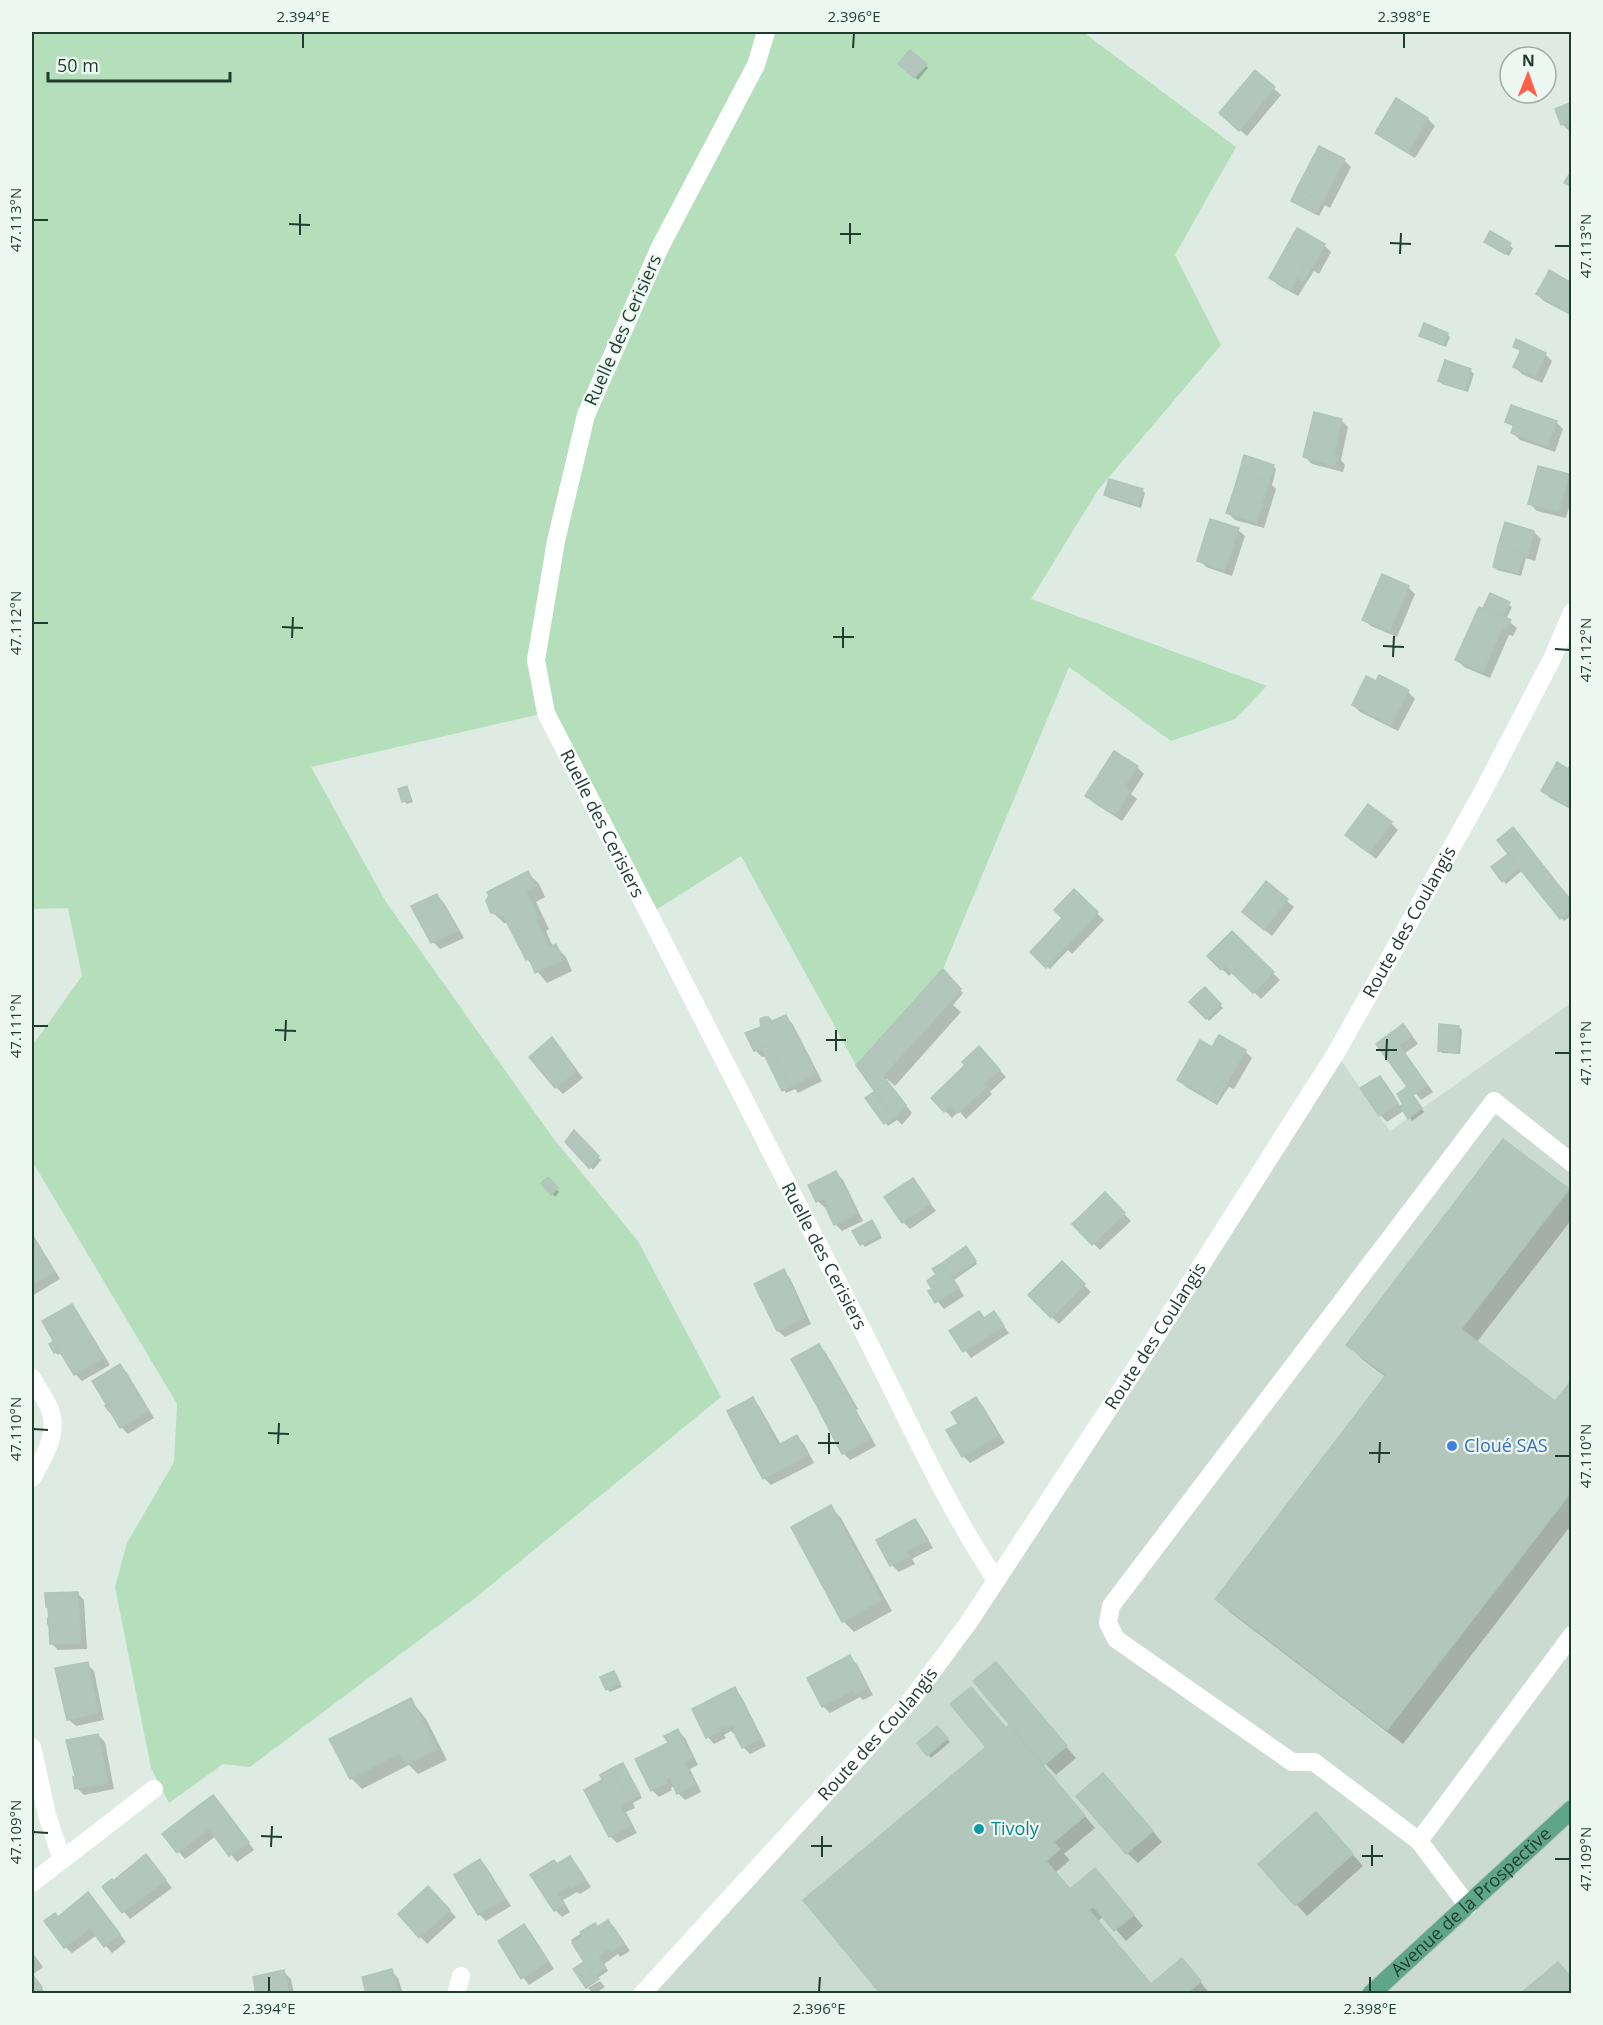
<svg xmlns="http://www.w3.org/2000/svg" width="1603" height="2025" viewBox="0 0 1603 2025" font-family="'Open Sans',sans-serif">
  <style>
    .built { fill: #ccdbd2 }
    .green { fill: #b4dfba }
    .shadow { fill: #0003 }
    .building { fill: #b3c6bc; stroke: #b0c5ba; stroke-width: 1.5 }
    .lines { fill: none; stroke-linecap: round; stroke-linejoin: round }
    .major-casing { stroke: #c0c8c5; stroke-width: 20 }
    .minor { stroke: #fff; stroke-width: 18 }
    .major { stroke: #5ea58a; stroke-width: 18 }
    .ticks { fill: none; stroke: #1e3c30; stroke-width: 2 }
    .shop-dot { fill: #3f7fe0; stroke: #eef8f2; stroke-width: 2 }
    .culture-dot { fill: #0f9aa8; stroke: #eef8f2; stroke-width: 2 }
    .labels { text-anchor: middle; stroke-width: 4.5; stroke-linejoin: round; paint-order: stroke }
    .street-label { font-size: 18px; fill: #1e3c30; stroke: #eef8f2 }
    .shop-label { font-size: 18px; fill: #366cbe; stroke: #eef8f2; text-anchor: start }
    .culture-label { font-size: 18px; fill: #0d838f; stroke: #eef8f2; text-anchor: start }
    .neatline { fill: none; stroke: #1e3c30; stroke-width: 2 }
    .ticks-label { font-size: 15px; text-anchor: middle; fill: #1e3c30 }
  </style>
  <rect width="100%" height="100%" fill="#deebe3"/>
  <path class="built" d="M1571 1003V1993L642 1994 911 1700 1336 1053 1390 1131Z"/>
  <path class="green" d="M32 32H1083L1236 147 1175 255 1221 345 1098 490 1031 599 1267 686 1235 719 1171 741 1069 667 943 969 856 1065 741 856 648 915 545 713 311 767 386 902 553 1138 638 1241 721 1397 474 1599 250 1767 223 1764 169 1803 151 1768 115 1587 127 1543 174 1462 177 1404 32 1161V1046L82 976 68 908 32 909Z"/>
  <path class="shadow" d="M926 65 928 68 918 80 903 67Z
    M1256 72 1281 95 1247 136 1228 120Z
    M1397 100 1428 119 1435 126 1415 158 1384 139 1377 132Z
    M1572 104V130L1569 131 1562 124Z
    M1344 160 1351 167 1330 208 1325 205 1319 216 1296 203Z
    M1298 230 1324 245 1331 252 1319 274 1314 271 1298 296 1278 285 1271 278Z
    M1490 233 1513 248 1509 256 1488 245Z
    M1572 285V316L1544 301 1537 294Z
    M1447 334 1450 337 1446 347 1424 338 1421 335Z
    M1517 341 1545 354 1552 361 1542 383 1522 374 1515 367 1521 353 1515 346Z
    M1446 362 1471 371 1474 374 1468 392 1442 384 1439 381Z
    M1341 420 1348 427 1341 460 1345 465 1343 472 1312 464 1305 457Z
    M1507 421 1556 422 1563 429 1555 452 1520 440 1513 433 1514 428Z
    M1273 466 1276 469 1272 485 1276 489 1264 528 1235 520 1228 513Z
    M1568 475 1572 479V496L1566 518 1537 511 1530 504Z
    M1142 490 1145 493 1141 508 1109 498 1106 495Z
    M1238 530 1245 536 1232 576 1206 567 1199 560Z
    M1534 532 1541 539 1535 561 1526 558 1521 576 1497 570 1494 566Z
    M1408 587 1415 594 1397 637 1371 626 1364 620Z
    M1491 595 1512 607 1506 619 1517 628 1513 636 1509 635 1490 678 1464 667 1457 660Z
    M1408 692 1415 699 1398 731 1360 712 1353 705Z
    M1572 766V810L1550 798 1543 791 1569 771Z
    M1137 767 1144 774 1131 794 1137 799 1122 821 1094 803 1087 796Z
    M406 788 409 791 413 802 407 804 404 801Z
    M1391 823 1398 830 1376 859 1347 835Z
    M1527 846 1572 902V915L1564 921 1523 870 1506 884 1493 867 1509 855Z
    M528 873 539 884 545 897 536 902 549 929 546 931 553 947 555 946 566 957 572 971 547 983 527 959 508 923H504L492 912Z
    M1266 883 1294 907 1272 936 1250 918Z
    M1074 891 1104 920 1072 954 1068 950 1050 969 1032 952 1064 919Z
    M437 896 444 903 464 938 440 949 433 942Z
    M1232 933 1280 980 1261 999 1233 972 1229 976 1209 956Z
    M943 971 963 993 953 1005 961 1012 895 1086 887 1079 886 1080 912 1113 902 1125 897 1120 888 1126 867 1098 874 1094 879 1098 880 1097 858 1066Z
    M1205 989 1223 1008 1209 1021 1191 1002Z
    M785 1016 792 1023 822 1081 798 1093 795 1089 786 1093 766 1056 762 1057 755 1050 771 1023Z
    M1459 1027 1462 1030 1460 1054 1442 1053 1439 1050Z
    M1410 1033 1418 1044 1405 1053 1433 1092 1421 1100 1378 1044Z
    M552 1039 583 1078 563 1094 556 1087Z
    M1213 1050 1245 1051 1252 1058 1234 1089 1229 1087 1217 1105 1186 1087 1179 1080Z
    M986 1055 1006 1077 990 1092 992 1094 966 1119 959 1111 952 1118 933 1098Z
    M1380 1078 1387 1085 1401 1107 1405 1105 1410 1092 1424 1112 1412 1121 1405 1110 1387 1122 1380 1115Z
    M574 1133 601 1160 593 1170 567 1142Z
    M836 1173 843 1180 863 1221 842 1231 835 1224 827 1207 825 1208 818 1201Z
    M548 1179 559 1192 555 1197 543 1183Z
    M912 1180 936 1211 910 1229 903 1222Z
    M1568 1190 1572 1194V1219L1476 1343 1556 1403 1572 1382V1524L1403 1744 1231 1613 1217 1599 1386 1377 1362 1359 1348 1344Z
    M1105 1194 1131 1221 1100 1250 1074 1224Z
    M874 1225 882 1238 865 1247 854 1231Z
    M32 1233 60 1279 32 1296Z
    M969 1251 977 1264 954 1280 964 1296 944 1309 930 1292Z
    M1062 1263 1091 1292 1059 1324 1030 1295Z
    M783 1271 790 1278 811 1324 785 1337 778 1331 756 1284Z
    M71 1306 78 1313 110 1365 82 1381 75 1374 62 1352 58 1355 55 1352 56 1342Z
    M979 1313 986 1319 994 1313 1009 1333 971 1358 951 1331Z
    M819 1346 826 1353 858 1409 856 1410 876 1446 850 1460 843 1453Z
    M120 1366 127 1373 154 1418 128 1434 121 1427 112 1411 110 1413 107 1410 104 1405 107 1404 94 1382Z
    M752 1399 759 1406 781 1445 797 1437 804 1444 814 1463 771 1485 764 1478 729 1411Z
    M976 1399 983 1406 1005 1443 970 1463 963 1456 960 1425Z
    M830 1507 841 1518 892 1611 854 1632 843 1621Z
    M914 1521 921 1528 933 1548 912 1559 915 1564 899 1572 892 1565Z
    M77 1593 84 1600 87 1649 58 1650 51 1643V1628L47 1624V1618H50Z
    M850 1657 857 1664 873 1695 863 1700 860 1697 830 1713 823 1706Z
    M87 1664 94 1671 104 1720 76 1726 68 1719Z
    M614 1673 622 1687 610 1692 607 1689Z
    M1006 1675 1076 1758 1056 1775 1041 1759 1039 1761 1095 1828 1064 1854 1070 1860 1056 1872 1071 1890 1105 1881 1143 1926 1126 1941 1104 1916 1098 1921 1152 1985 1192 1971 1210 1994H883L988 1747 971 1689 1007 1729 1012 1725Z
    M734 1689 741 1696 766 1746 750 1754 743 1747 736 1733 734 1734 731 1731 724 1735 726 1738 714 1744 708 1737Z
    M410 1699 426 1719 447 1760 418 1774 409 1765 362 1789 351 1778Z
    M937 1728 950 1742 931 1758 919 1744Z
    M678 1731 685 1738 698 1765 690 1769 701 1792 685 1800 678 1793 675 1785 671 1788 672 1790 659 1797 652 1790 670 1743Z
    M98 1735 105 1742 114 1789 84 1795 77 1788Z
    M625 1768 642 1798 633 1803 635 1808 626 1812 637 1833 617 1843 610 1836 586 1790Z
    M1114 1786 1162 1842 1138 1863 1127 1853Z
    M225 1810 254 1850 237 1862 216 1836 185 1859 164 1834Z
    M1326 1825 1363 1866 1307 1916 1260 1864Z
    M146 1856 172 1888 130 1919 104 1887 113 1883Z
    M570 1858 577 1865 591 1887 580 1894 577 1892 563 1900 570 1912 562 1917 555 1910 558 1866Z
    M480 1861 487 1868 511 1906 486 1921 479 1914 456 1876Z
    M88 1894 126 1942 112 1953 97 1935 72 1953 65 1947 59 1918Z
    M435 1895 456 1917 427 1944 400 1914Z
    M608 1921 615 1928 630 1951 620 1957 618 1954 604 1964 608 1971 586 1986V1962L571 1940 594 1925 598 1928Z
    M524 1926 531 1933 554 1969 529 1985 516 1968Z
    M32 1952 43 1967 32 1975 46 1994H32Z
    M391 1971 398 1978 403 1994H368Z
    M284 1972 291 1979 294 1994H258Z
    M600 1981 605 1987 594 1994 588 1988Z"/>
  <path class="building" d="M910 50 927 64 914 78 898 64Z
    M1255 70 1275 87 1239 131 1219 113Z
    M1396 98 1428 118 1408 153 1375 133Z
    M1572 102V131L1568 122 1561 125 1555 109Z
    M1319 146 1345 159 1322 202 1297 188Z
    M1572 170V187L1564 183Z
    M1297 188 1322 202 1316 214 1291 201Z
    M1297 228 1325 244 1312 268 1305 264 1290 290 1269 278Z
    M1490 231 1511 243 1505 254 1484 242Z
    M1305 264 1312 268 1303 281 1297 278Z
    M1549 270 1561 277 1558 281 1547 275Z
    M1547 275 1558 281 1561 277 1572 283V307L1568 313 1536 294Z
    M1424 323 1448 333 1443 345 1419 336Z
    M1516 339 1546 353 1535 377 1513 367 1521 350 1513 347Z
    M1445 360 1471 369 1464 390 1438 381Z
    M1511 405 1557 421 1548 446 1511 433 1514 425 1505 422Z
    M1314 412 1342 419 1334 454 1339 456 1336 466 1303 457Z
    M1244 455 1274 465 1269 481 1239 473Z
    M1538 466 1569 474 1559 512 1528 504Z
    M1239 473 1269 481 1263 502 1233 493Z
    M1109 479 1143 489 1138 505 1104 495Z
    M1233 493 1263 502 1257 522 1226 513Z
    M1210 519 1239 528 1225 570 1197 561Z
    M1505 522 1534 531 1528 555 1498 546Z
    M1498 546 1528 555 1523 556 1518 573 1493 567Z
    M1382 574 1409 586 1390 631 1362 620Z
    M1490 593 1510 602 1503 616 1483 608Z
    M1479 607 1511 620 1506 630 1502 629 1483 672 1455 660Z
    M1379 675 1409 690 1391 725 1352 705 1366 676 1376 681Z
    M1114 751 1138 766 1124 787 1131 791 1115 815 1085 796Z
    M1557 762 1568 769 1572 763V795L1566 805 1541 791Z
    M407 786 411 799 402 802 398 789Z
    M1368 804 1392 822 1369 853 1345 835Z
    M1513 827 1524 841 1508 854 1497 840Z
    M1524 841 1560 887 1544 899 1508 854Z
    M1508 854 1519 868 1502 882 1491 867Z
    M528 871 536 886 526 891 539 918 536 920 549 947 556 944 563 960 535 973 529 958 526 960 503 915 500 917 498 913H491L486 901 489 895 487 892Z
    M1266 881 1288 899 1264 930 1242 912Z
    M1560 887 1572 901V910L1560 919 1544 899Z
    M1074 889 1098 912 1064 949 1048 933 1062 918 1054 910Z
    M437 894 458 931 431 943 411 906Z
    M1232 931 1274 972 1253 993 1225 966 1221 970 1207 956Z
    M1048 933 1064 949 1046 968 1030 952Z
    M943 969 961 989 951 1001 931 982Z
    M931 982 951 1001 883 1076 863 1058Z
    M1205 987 1221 1004 1213 1012 1196 995Z
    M1196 995 1213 1012 1206 1019 1189 1002Z
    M786 1015 816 1074 790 1087 770 1045 754 1051 745 1033 761 1027 760 1019 764 1017H768L772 1021Z
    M1403 1024 1412 1036 1399 1045 1427 1085 1413 1095 1376 1044Z
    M1439 1024 1459 1026 1458 1052 1438 1051Z
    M1219 1035 1246 1050 1227 1084 1221 1080 1210 1099 1177 1080 1200 1040 1212 1047Z
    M552 1037 577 1071 555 1088 529 1057Z
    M770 1045 790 1087 782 1091 761 1048Z
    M979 1046 1000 1070 984 1084 987 1087 958 1113 951 1105 944 1112 931 1098 965 1065 962 1062Z
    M863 1058 883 1076 906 1105 894 1119 856 1065Z
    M1380 1076 1398 1103 1379 1116 1360 1088Z
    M1221 1080 1227 1084 1216 1102 1210 1099Z
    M1407 1087 1422 1108 1408 1119 1400 1106 1403 1104 1397 1094Z
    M874 1092 893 1118 884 1124 865 1098Z
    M574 1130 599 1156 589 1168 565 1142Z
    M1503 1139 1569 1189 1461 1329 1555 1401 1572 1380V1491L1387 1730 1215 1599 1386 1375 1346 1345Z
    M836 1171 857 1213 834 1225 826 1208 829 1206 824 1198 816 1202 808 1185Z
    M548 1177 558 1188 551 1195 541 1183Z
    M913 1178 930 1203 902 1223 884 1197Z
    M1105 1192 1125 1213 1092 1245 1072 1224Z
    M872 1220 880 1235 860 1245 852 1231Z
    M32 1235 54 1272 32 1285Z
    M966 1246 976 1261 951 1277 942 1263Z
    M1062 1261 1085 1284 1051 1318 1028 1295Z
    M942 1263 959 1288 935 1303 928 1291 932 1289 927 1281 936 1274 932 1269Z
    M784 1269 805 1317 777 1331 754 1284Z
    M72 1304 104 1357 74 1375 57 1347 60 1346 58 1342 55 1344 42 1321Z
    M979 1311 984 1318 994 1311 1004 1326 963 1352 949 1331Z
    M54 1341 55 1344 58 1342 60 1346 57 1347 59 1350 54 1353 49 1344Z
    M819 1344 846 1391 817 1406 791 1359Z
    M120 1364 148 1411 120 1428 108 1408 111 1406 109 1402 106 1404 92 1381Z
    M846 1391 870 1439 842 1454 817 1406Z
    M753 1397 778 1445 752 1459 727 1411Z
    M976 1397 999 1435 962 1457 946 1430 958 1424 951 1412Z
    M797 1435 808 1455 763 1479 752 1459Z
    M831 1505 882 1600 842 1622 791 1527Z
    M915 1519 928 1540 906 1552 909 1557 890 1566 876 1540Z
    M78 1592 81 1643 50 1644 48 1607H46L45 1593Z
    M850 1655 867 1687 855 1694 853 1690 822 1707 807 1678Z
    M88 1662 98 1713 67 1720 55 1668Z
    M996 1662 1067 1746 1044 1765 973 1681Z
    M614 1671 617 1677 603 1684 600 1677Z
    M617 1677 620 1683 606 1690 603 1684Z
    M735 1687 760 1739 742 1748 733 1730 736 1728 733 1724 725 1728 724 1725 718 1728 720 1731 706 1738 692 1709Z
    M971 1687 1006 1728 1009 1725 1085 1816 1054 1842 1060 1849 1046 1861 1070 1889 1095 1868 1134 1915 1114 1931 1093 1906 1089 1910 1151 1984 1182 1958 1201 1981 1186 1994H881L803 1900 986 1747 950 1704Z
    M411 1698 415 1706 334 1748 329 1739Z
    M415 1706 437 1749 406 1764 400 1753 350 1779 334 1748Z
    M937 1726 948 1738 927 1756 917 1743Z
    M678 1729 692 1758 684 1762 695 1785 677 1794 670 1778 665 1780 667 1783 651 1791 635 1759 668 1743 664 1736Z
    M98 1734 108 1783 75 1789 73 1777 75 1776 66 1740Z
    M623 1763 640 1795 629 1801 612 1768Z
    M612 1768 629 1801 620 1805 631 1826 609 1837 584 1790 602 1780 600 1775Z
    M1103 1773 1153 1831 1126 1854 1076 1796Z
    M213 1795 218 1801 202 1813 197 1807Z
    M218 1801 249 1842 229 1856 209 1829 177 1853 162 1834 197 1807 202 1813Z
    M1316 1812 1353 1854 1295 1906 1258 1864Z
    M146 1854 166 1880 122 1913 102 1887 112 1879 113 1881Z
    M570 1856 585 1880 572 1888 570 1885 557 1893 564 1905 554 1911 533 1879 544 1872 541 1868 554 1860 557 1864Z
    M480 1859 505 1899 478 1915 454 1875Z
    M541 1868 544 1872 533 1879 530 1875Z
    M428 1886 450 1910 419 1938 398 1914Z
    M88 1892 120 1934 104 1947 90 1928 64 1948 44 1921 55 1913 58 1917Z
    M608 1920 624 1944 612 1951 610 1948 598 1956 600 1959 587 1967 593 1976 596 1975 599 1979 586 1988 573 1969 584 1962 572 1943 582 1936 580 1932 595 1923 597 1927Z
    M524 1924 548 1961 521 1979 498 1941Z
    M600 1959 606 1968 593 1976 587 1967Z
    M1558 1962 1572 1978V1994H1520Z
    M392 1969 399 1994H366L362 1977Z
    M284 1970 289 1992 256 1994 253 1977Z
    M32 1974 42 1987 33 1994H32Z"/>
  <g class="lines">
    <defs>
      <g id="major">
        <path id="s3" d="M1371 1994 1572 1809"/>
      </g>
    </defs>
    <use href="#major" class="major-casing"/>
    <g class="minor">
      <path id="s1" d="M766 32 756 65 660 247 586 415 556 541 536 660 546 713C647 913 749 1113 853 1312 900 1401 940 1496 996 1580"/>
      <path d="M32 1378C37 1387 44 1397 49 1407 60 1432 44 1457 32 1478"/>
      <path d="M32 1747 47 1815 62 1860"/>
      <path d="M1419 1841 1572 1635"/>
      <path d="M32 1883 154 1789"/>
      <path d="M1468 1906 1419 1841 1314 1762H1292L1116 1639 1108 1623 1111 1606 1494 1101 1572 1163"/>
      <path d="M456 1994 461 1976"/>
      <path id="s2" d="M642 1994 911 1700 969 1622 1146 1352 1336 1053 1481 795 1552 659 1572 612"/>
    </g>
    <use href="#major" class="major"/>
  </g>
  <path class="ticks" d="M303 48V33M853 48 854 33M1404 48V33M33 220H48M289 224 310 225M840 234H861M300 235V214M1390 243 1411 244M850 244V223M1555 246H1570M1400 254 1401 233M33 623H48M282 627 303 628M833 637H854M292 638 293 617M1383 646 1404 647M843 648V627M1555 649 1570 650M1393 657 1394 636M33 1026H48M275 1030 296 1031M826 1040H846M285 1041 286 1020M1376 1050H1397M836 1051V1030M1555 1053H1570M1386 1060 1387 1039M33 1429 48 1430M268 1433 289 1434M818 1443H839M278 1444 279 1423M1369 1453H1390M829 1454V1433M1555 1456H1570M1379 1463 1380 1442M33 1832 48 1833M261 1836 282 1837M811 1846H832M271 1847 272 1826M1362 1856H1383M822 1857V1836M1555 1859H1570M1372 1866V1845M269 1992V1977M819 1992 820 1977M1370 1992V1977"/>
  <circle class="shop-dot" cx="1452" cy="1446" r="6"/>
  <circle class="culture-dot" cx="979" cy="1829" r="6"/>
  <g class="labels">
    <g class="street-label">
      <text transform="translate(623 330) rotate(-66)" y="6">Ruelle des Cerisiers</text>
      <text dy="6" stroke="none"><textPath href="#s1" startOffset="852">Ruelle des Cerisiers</textPath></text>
      <text dy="6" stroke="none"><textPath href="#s2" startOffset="1323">Route des Coulangis</textPath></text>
      <text dy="6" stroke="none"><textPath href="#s1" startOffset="1338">Ruelle des Cerisiers</textPath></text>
      <text dy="6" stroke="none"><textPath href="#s2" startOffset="837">Route des Coulangis</textPath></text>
      <text dy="6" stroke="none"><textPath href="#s2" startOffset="351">Route des Coulangis</textPath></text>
      <text dy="6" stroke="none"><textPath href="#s3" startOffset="136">Avenue de la Prospective</textPath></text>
    </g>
    <g class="shop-label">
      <text x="1464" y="1452">Cloué SAS</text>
    </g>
    <g class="culture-label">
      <text x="991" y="1835">Tivoly</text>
    </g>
  </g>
  <rect width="1603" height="2025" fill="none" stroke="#eef8f2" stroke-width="66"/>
  <g transform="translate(1528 75) rotate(1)"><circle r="28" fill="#eef8f2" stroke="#9bada4" stroke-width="1.5"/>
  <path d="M0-4.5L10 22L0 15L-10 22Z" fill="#ff5e48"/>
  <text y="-9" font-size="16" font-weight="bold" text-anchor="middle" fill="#1e3c30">N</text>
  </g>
  <path d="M48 72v9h182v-9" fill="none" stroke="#1e3c30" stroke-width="3"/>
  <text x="57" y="72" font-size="18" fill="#1e3c30" stroke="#eef8f2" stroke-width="4.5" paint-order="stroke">50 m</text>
  <rect x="33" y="33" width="1537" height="1959" class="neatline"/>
  <g class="ticks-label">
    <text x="303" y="22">2.394°E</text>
    <text x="854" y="22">2.396°E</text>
    <text x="1404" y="22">2.398°E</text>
    <text transform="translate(16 220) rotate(-90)" y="5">47.113°N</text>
    <text transform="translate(1586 246) rotate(-90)" y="5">47.113°N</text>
    <text transform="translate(16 623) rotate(-90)" y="5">47.112°N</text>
    <text transform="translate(1586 650) rotate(-90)" y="5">47.112°N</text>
    <text transform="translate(16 1026) rotate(-90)" y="5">47.111°N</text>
    <text transform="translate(1586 1053) rotate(-90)" y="5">47.111°N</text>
    <text transform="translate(16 1429) rotate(-90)" y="5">47.110°N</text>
    <text transform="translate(1586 1456) rotate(-90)" y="5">47.110°N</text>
    <text transform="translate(16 1832) rotate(-90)" y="5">47.109°N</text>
    <text transform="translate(1586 1859) rotate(-90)" y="5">47.109°N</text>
    <text x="269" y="2014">2.394°E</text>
    <text x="819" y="2014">2.396°E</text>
    <text x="1370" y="2014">2.398°E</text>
  </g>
</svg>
